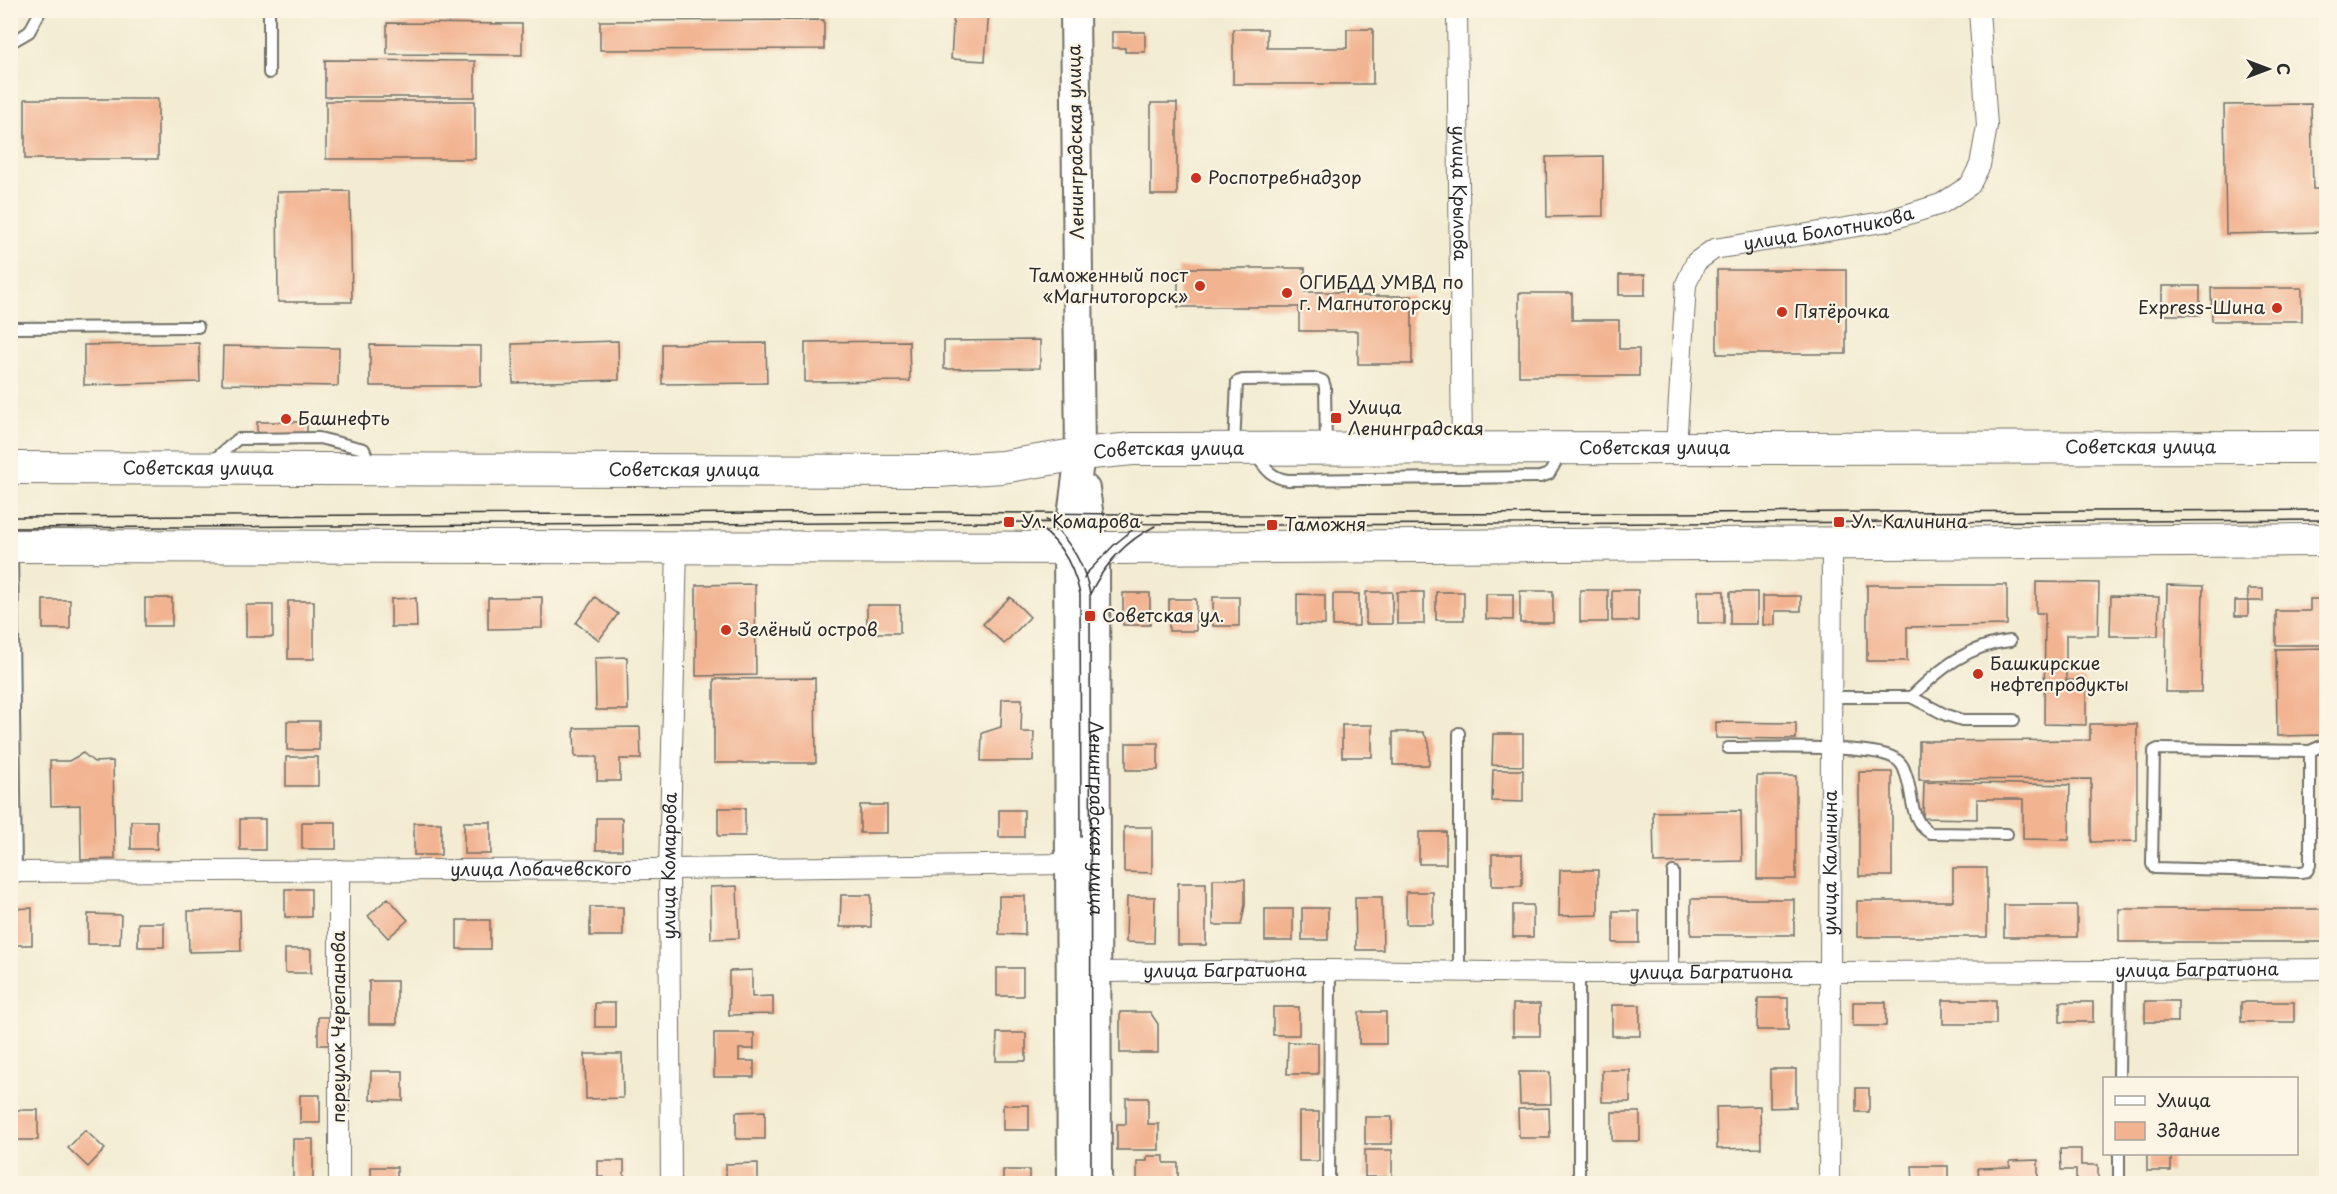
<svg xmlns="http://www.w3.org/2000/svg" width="2337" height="1194" viewBox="0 0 2337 1194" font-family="'Playpen Sans',sans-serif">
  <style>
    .building { fill: #f2b391 }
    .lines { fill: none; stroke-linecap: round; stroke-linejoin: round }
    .lane-casing { stroke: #716f66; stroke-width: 14 }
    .street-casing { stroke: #716f66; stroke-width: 22 }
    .secondary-casing { stroke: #716f66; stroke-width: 32 }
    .primary-casing { stroke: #716f66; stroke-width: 34 }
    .lane { stroke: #fff; stroke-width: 10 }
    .street { stroke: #fff; stroke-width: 20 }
    .secondary { stroke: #fff; stroke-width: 28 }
    .primary { stroke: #fff; stroke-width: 32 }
    .tram { stroke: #2b2b2b; stroke-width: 1.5 }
    .poi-dot { fill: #c8321e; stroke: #fcf5e5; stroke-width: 2 }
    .labels { text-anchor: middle; stroke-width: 4.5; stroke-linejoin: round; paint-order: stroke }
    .street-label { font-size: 18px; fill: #2b2b2b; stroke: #fcf5e5 }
    .poi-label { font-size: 18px; fill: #2b2b2b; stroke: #fcf5e5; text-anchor: start }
  </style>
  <rect width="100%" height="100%" fill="#fcf5e5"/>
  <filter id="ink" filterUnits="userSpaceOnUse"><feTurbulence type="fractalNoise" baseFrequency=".0167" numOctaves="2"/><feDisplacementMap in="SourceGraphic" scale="12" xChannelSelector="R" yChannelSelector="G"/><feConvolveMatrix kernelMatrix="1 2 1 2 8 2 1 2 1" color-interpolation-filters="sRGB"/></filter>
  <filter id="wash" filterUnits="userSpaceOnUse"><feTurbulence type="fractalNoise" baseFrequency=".008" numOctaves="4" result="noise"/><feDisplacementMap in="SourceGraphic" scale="24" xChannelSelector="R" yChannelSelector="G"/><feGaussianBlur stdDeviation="1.35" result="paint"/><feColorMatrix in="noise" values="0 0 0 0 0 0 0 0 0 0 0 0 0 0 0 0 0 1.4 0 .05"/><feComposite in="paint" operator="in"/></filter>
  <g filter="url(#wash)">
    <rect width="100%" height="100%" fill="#f3ecd3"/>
    <g id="blocks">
      <path class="building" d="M954 10H989L985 61 951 59Z
        M824 20V49L600 50V21Z
        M387 23 522 24V55L387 54Z
        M1233 29H1267V48H1347V29H1373V84H1233Z
        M1112 32H1145V52H1125V48H1112Z
        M325 60 475 61V97H325Z
        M25 99H158V159H25Z
        M326 101H475V159H326Z
        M1151 103H1177V195H1151Z
        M2311 104 2313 189H2326V232L2226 234 2224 105Z
        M1603 156V216L1547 217 1546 157Z
        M350 191 352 302H278L277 192Z
        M1178 268H1305V292H1358V296H1412V364H1358V331H1299V307H1178Z
        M1717 270H1846V354H1717Z
        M1619 275H1645V295H1619Z
        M2162 286H2200V315H2162Z
        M2211 288H2302V321H2212Z
        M1519 293H1572V320H1619V349H1639V376H1519Z
        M1040 340V368L944 369V341Z
        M618 341 619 380 513 383 512 344Z
        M909 341 910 381 805 382V342Z
        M199 343 200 382 84 385V345Z
        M766 343 767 383 662 384V344Z
        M370 345 481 346V386H370Z
        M223 346 339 348 338 386 222 384Z
        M257 422H307V444L257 445Z
        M2036 582 2099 583 2098 635H2066V680L2086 681V725L2044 724 2045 613H2036Z
        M755 584 756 675 696 676V585Z
        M1867 585H2007V625L1907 627V661H1867Z
        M2167 585 2203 586 2201 692H2165Z
        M2248 589H2263V601H2248Z
        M1580 590H1608V622H1580Z
        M1612 590H1638V621H1612Z
        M1520 591H1553V623H1520Z
        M1698 591H1724V623H1698Z
        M1366 592H1392V624H1366Z
        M1397 592H1424V624H1397Z
        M1436 592H1464V620H1436Z
        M1730 592H1757V624H1730Z
        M1123 593H1150V625H1123Z
        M1297 594 1325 595V625L1297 624Z
        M1333 594H1359V626H1333Z
        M1486 594H1513V620L1486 619Z
        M1763 596H1801V611H1775V625H1763Z
        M2111 596 2159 597 2158 636H2110Z
        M542 597V628L488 629V598Z
        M595 597 618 614 599 640 576 623Z
        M1010 597 1030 617 1004 644 983 624Z
        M1213 597H1239V626H1213Z
        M145 598H172V626H145Z
        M416 598 417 627H391V599Z
        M1169 599H1196V631H1169Z
        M2310 599H2326V645H2276V611H2310Z
        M43 600H70V629H43Z
        M288 601H314V659H288Z
        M2235 601H2248V616H2235Z
        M246 605H273V637H246Z
        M867 605H900V633H867Z
        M2326 648V735L2277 736 2276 649Z
        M627 657 628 710H596L595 658Z
        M815 678 816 763H714V679Z
        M1002 699H1022L1021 732H1034L1033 761H981L982 733 1001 727Z
        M287 721H319V750H287Z
        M1716 722 1796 723V739L1716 738Z
        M2090 724H2137V841L2091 842V779L1919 780V741L2090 740Z
        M1342 725H1372V757H1342Z
        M640 727 641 759H620V781H597V757H575L574 728Z
        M1393 732H1423L1429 743V765H1393Z
        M1493 734H1523V766L1492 765Z
        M1126 743H1158V770H1126Z
        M83 753 94 762 113 761 115 859 81 860 80 805 51 806 50 761H69Z
        M286 757H318V786H286Z
        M1493 770H1523V802L1492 801Z
        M1859 772H1892V876H1859Z
        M1757 776H1796V879H1757Z
        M1924 782 2070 785 2069 840 2023 839V799H1977V819L1923 818Z
        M860 805H887V833H860Z
        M718 808H745V836H718Z
        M999 810H1024V837H999Z
        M1741 811 1742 861 1654 863 1653 812Z
        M596 818H622V850H596Z
        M240 819H265V850H240Z
        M131 821H157V849H131Z
        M302 822H336V849H302Z
        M464 822H491V854H464Z
        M414 823H441V855H414Z
        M1124 827H1152V873L1124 872Z
        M1419 832H1446V864H1419Z
        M1492 854H1522V886H1492Z
        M1953 868H1987V937H1857V901H1953Z
        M1560 870H1598V915L1559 916Z
        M1213 879H1245V905L1241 925H1213Z
        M1178 883H1206V945H1178Z
        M737 886 739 938 711 939 710 887Z
        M285 889H311V917H285Z
        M1406 892H1433V924H1406Z
        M841 895H871V927H840Z
        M999 896H1025V935L999 934Z
        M1127 897H1155L1154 943 1126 942Z
        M1355 897H1382L1383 950H1356Z
        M388 898 408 920 388 938 368 916Z
        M1691 899H1794V935H1691Z
        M1513 905H1533V937H1513Z
        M2004 905H2077V937H2004Z
        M590 907H623V936H590Z
        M32 908V945H10V909Z
        M1302 908H1328V940H1302Z
        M1265 909H1293V941H1265Z
        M2119 909H2326V942H2119Z
        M240 910 241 951 189 952 188 911Z
        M1613 911H1639V943H1613Z
        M88 914 121 915 120 944H88Z
        M457 920H490V949H457Z
        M138 923H164V947H138Z
        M285 949H311V973H285Z
        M997 968H1023V996H997Z
        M752 970V997L773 996V1014L729 1015V971Z
        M369 981H397V1024H369Z
        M1758 998H1788V1030H1757Z
        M1943 1000H1996V1024H1943Z
        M2145 1001H2178V1022H2145Z
        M1853 1002H1886V1026H1853Z
        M2060 1002H2093V1022H2060Z
        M2241 1002H2294V1022H2241Z
        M595 1003H615V1027H595Z
        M1513 1004H1540V1036H1513Z
        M1612 1005H1640V1036H1612Z
        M1273 1007H1299V1035H1273Z
        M1120 1012H1150L1158 1024V1053H1120Z
        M1359 1012H1386V1044H1359Z
        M318 1017H338V1045H318Z
        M714 1033H754V1049H739V1061H754V1077H714Z
        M997 1033H1026V1061H996Z
        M1288 1042 1318 1043V1074H1287Z
        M585 1054H622L623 1098 586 1099Z
        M1770 1069H1796V1107L1770 1108Z
        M1602 1070H1630V1102H1602Z
        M371 1071H403V1101L370 1100Z
        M1519 1072H1550L1551 1104H1520Z
        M1856 1088H1869V1112H1856Z
        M300 1095H320V1123H300Z
        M1126 1098H1148V1124H1159V1150H1117V1124H1126Z
        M1003 1105H1029V1130H1003Z
        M1760 1106 1761 1148 1717 1149 1716 1107Z
        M1549 1108 1550 1138H1519L1518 1109Z
        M10 1110H38V1140H10Z
        M765 1111V1139H736V1112Z
        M1299 1112H1319V1161H1299Z
        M1612 1112H1640V1141H1612Z
        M1365 1117H1392V1144H1365Z
        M85 1130 105 1149 88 1167 68 1148Z
        M293 1139H313V1183H293Z
        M2060 1149H2081V1165H2098V1184H2076V1170H2061Z
        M1365 1150H1392V1177H1365Z
        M2147 1154H2171V1171H2147Z
        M1147 1156H1164V1163H1178V1184H1137V1161H1147Z
        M2038 1160V1184H1979L1978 1168 2010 1167V1161Z
        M598 1161H624V1184H604V1177H598Z
        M758 1163V1184H726V1164Z
        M1912 1166H1948V1184H1913Z
        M371 1167H397V1184H371Z
        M1003 1170H1029V1184H1003Z"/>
    </g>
  </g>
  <g filter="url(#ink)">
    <use href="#blocks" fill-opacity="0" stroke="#716f66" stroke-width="1.5"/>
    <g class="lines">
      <defs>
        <path id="lane" d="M10 43 29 32 41 10
          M269 73V10
          M10 328 198 327
          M1234 446 1237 382 1243 380 1318 379 1323 381 1325 387 1326 445
          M1256 455C1265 468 1271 478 1288 480L1540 477 1549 474 1561 453
          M211 462 238 439 319 438 364 449 371 467
          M12 550 16 872
          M1831 697H1911C1940 669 1968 645 2010 641
          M1911 697 1946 715 1962 720H2014
          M1459 733V971
          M1728 748C1760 748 1871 744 1894 758 1900 761 1903 765 1905 772 1914 793 1908 820 1930 833L2007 834
          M2310 751V865L2307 871 2301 872 2154 868 2152 864 2154 751 2158 749 2310 751 2326 744
          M1673 872V972
          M2119 1078 2120 971
          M2119 1182V1154
          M1329 1184 1330 970
          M1579 1184V973"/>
        <g id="street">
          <path id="s1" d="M1457 10 1462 448"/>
          <path id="s2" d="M1676 448 1686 284 1696 262 1714 249 1883 222 1941 204 1970 185 1980 165 1987 126 1979 10"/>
          <path d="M339 870V1184"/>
          <path id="s3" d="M10 872 669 869 1071 864"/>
          <path id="s4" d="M1096 972 1330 970 1579 973 2120 971 2326 969"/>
          <path id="s5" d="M671 1184 669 869 677 548"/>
          <path id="s6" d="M1829 1184 1832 543"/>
        </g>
        <g id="secondary">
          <path id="s7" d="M1085 489 1095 560 1097 1184"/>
          <path d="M1072 1184 1068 547 1080 454 1075 10"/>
        </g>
        <g id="primary">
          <path id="s8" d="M10 468 938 471 1002 467 1080 454 1133 449 2326 447"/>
          <path d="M10 546 1111 548 2326 540"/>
        </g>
      </defs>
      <use href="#lane" class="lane-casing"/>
      <use href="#street" class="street-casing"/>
      <use href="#secondary" class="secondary-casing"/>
      <use href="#primary" class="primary-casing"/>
      <use href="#lane" class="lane"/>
      <use href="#street" class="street"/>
      <use href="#secondary" class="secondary"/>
      <use href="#primary" class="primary"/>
      <path class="tram" d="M10 517 947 512 1210 515 2326 510
        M1046 520 1051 522C1071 545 1084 562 1090 594L1091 1184
        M1031 523C1059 537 1073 564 1080 594L1081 837
        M10 528 1009 522 1272 525 2326 520
        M1084 579 1086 574 1114 545 1143 521
        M1090 594C1104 565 1126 541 1155 526"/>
    </g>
  </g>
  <g class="poi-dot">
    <circle cx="1196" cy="178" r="6"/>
    <circle cx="1200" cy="286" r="6"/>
    <circle cx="1287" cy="293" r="6"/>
    <circle cx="2277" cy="308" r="6"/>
    <circle cx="1782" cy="312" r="6"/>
    <rect x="1330" y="412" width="12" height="12" rx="3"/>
    <circle cx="286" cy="419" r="6"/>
    <rect x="1003" y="516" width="12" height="12" rx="3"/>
    <rect x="1833" y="516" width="12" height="12" rx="3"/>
    <rect x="1266" y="519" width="12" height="12" rx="3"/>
    <rect x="1084" y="610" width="12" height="12" rx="3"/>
    <circle cx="726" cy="630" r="6"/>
    <circle cx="1978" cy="674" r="6"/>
  </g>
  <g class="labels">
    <g class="street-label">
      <text transform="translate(1076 142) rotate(-91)" y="6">Ленинградская улица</text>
      <text dy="6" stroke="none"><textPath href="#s1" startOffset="183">улица Крылова</textPath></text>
      <text dy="6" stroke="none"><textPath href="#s2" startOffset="327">улица Болотникова</textPath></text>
      <text dy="6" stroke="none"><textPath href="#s8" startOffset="2132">Советская улица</textPath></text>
      <text dy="6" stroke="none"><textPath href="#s8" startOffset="1646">Советская улица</textPath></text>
      <text dy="6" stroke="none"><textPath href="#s8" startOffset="1160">Советская улица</textPath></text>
      <text dy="6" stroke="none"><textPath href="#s8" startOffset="188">Советская улица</textPath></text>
      <text dy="6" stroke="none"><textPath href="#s8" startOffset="674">Советская улица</textPath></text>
      <text dy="6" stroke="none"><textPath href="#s7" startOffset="330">Ленинградская улица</textPath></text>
      <text dy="6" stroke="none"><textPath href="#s6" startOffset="321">улица Калинина</textPath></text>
      <text dy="6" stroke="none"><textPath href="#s5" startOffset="318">улица Комарова</textPath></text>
      <text dy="6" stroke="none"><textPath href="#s3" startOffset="531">улица Лобачевского</textPath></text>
      <text dy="6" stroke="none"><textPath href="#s4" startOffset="1101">улица Багратиона</textPath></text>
      <text dy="6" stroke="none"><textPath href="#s4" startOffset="129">улица Багратиона</textPath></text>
      <text dy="6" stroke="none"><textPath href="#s4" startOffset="615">улица Багратиона</textPath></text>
      <text transform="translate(339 1027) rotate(-90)" y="6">переулок Черепанова</text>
    </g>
    <g class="poi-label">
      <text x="1208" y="184">Роспотребнадзор</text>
      <text x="1188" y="282" text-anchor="end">Таможенный пост<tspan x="1188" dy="21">«Магнитогорск»</tspan></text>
      <text x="1299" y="289">ОГИБДД УМВД по<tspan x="1299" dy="21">г. Магнитогорску</tspan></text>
      <text x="2265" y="314" text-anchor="end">Express-Шина</text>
      <text x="1794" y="318">Пятёрочка</text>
      <text x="1348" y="414">Улица<tspan x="1348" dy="21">Ленинградская</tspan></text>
      <text x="298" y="425">Башнефть</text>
      <text x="1021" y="528">Ул. Комарова</text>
      <text x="1851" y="528">Ул. Калинина</text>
      <text x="1284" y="531">Таможня</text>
      <text x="1102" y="622">Советская ул.</text>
      <text x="738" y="636">Зелёный остров</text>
      <text x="1990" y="670">Башкирские<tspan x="1990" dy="21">нефтепродукты</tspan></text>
    </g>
  </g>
  <rect width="2337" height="1194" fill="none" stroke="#fcf5e5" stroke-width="36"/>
  <rect x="2103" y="1077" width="195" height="78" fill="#fcf5e5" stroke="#a8a49b" stroke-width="1.5"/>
  <rect x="2115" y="1096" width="30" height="9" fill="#ffffff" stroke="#a8a49b" stroke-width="1.5"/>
  <text x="2157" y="1107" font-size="18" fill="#2b2b2b">Улица</text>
  <rect x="2115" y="1122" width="30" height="18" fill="#f2b391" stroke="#a8a49b" stroke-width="1.5"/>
  <text x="2157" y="1137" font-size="18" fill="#2b2b2b">Здание</text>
  <g transform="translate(2268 69) rotate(90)" stroke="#fcf5e5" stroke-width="4.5" paint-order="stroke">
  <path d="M0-4.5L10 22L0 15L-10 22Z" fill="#2b2b2b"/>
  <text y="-9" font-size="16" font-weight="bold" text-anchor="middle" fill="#2b2b2b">С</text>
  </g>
</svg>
